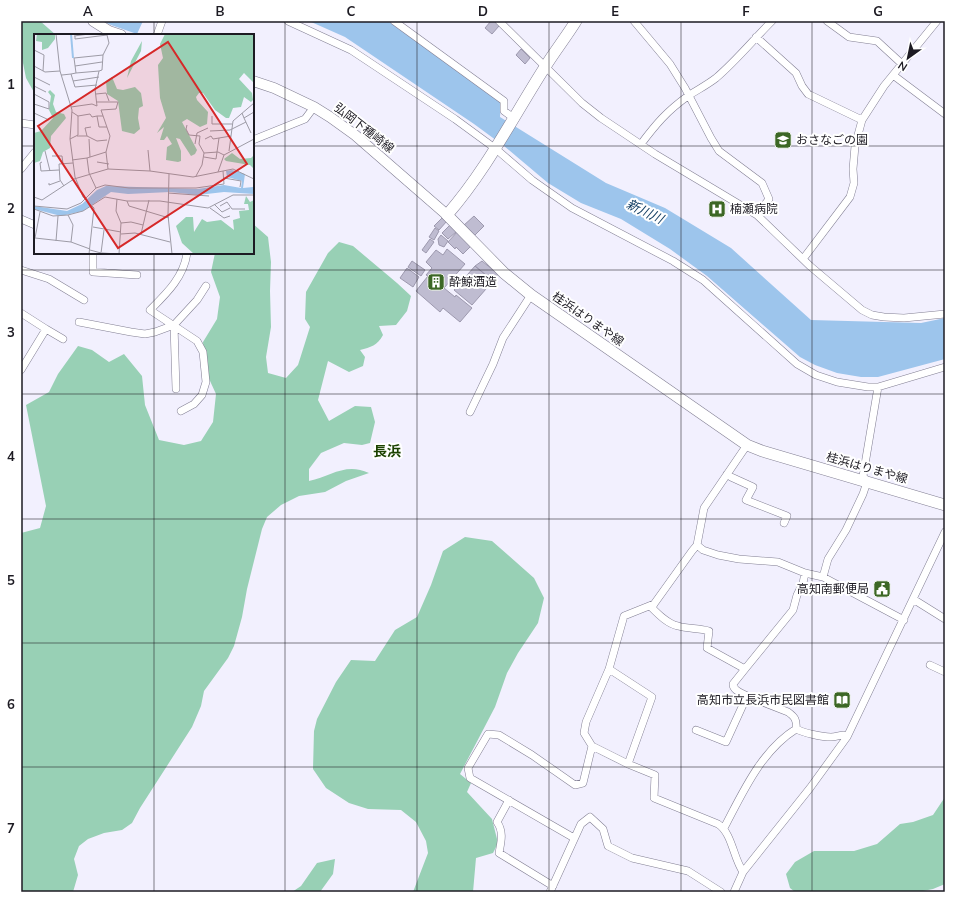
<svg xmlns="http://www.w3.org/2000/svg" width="966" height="913" viewBox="0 0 966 913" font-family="Mulish,'Noto Sans JP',sans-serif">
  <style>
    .forest { fill: #98d0b5 }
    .water { fill: #9dc5ec }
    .building { fill: #bfbcd1; stroke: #9d99ae }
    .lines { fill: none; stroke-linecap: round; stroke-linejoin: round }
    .minor-casing { stroke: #827f93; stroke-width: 8 }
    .secondary-casing { stroke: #827f93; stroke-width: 11 }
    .primary-casing { stroke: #827f93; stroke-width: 12 }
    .minor { stroke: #fff; stroke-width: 7 }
    .secondary { stroke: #fff; stroke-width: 10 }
    .primary { stroke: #fff; stroke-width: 11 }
    .grid { fill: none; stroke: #1d1b23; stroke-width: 1; stroke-opacity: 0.55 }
    .labels { text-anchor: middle; stroke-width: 4; stroke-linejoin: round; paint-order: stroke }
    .street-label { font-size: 12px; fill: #1d1b23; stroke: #fff }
    .poi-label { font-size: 12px; fill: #1d1b23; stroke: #fff; text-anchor: start }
    .water-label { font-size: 13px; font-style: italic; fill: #133e63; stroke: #fff }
    .quarter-label { font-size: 14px; font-weight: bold; fill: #1b4201; stroke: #fff }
    .inset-river { fill: none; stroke: #9dc5ec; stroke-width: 2 }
    .inset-road { fill: none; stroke: #9d9ba6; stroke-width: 1 }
    .view { fill: #d62828; fill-opacity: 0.15; stroke: #d62828; stroke-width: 2 }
    .inset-edge { fill: none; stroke: #1d1b23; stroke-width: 2 }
    .neatline { fill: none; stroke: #1d1b23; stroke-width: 1.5 }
    .grid-label { font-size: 13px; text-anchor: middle; font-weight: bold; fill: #1d1b23 }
  </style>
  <rect width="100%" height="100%" fill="#f2f0fe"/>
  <path class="forest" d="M21 21H40L56 35H35V94L26 78 21 53Z
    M253 224 268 237 271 262 270 291 271 327 266 357 268 373 286 378 298 365 310 327 305 319 306 292 328 253 339 242 353 246 397 283 411 296 407 311 396 325 379 326 383 335C377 346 371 347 360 350L365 357 363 366 349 372 328 361 318 400 329 421 355 406 371 407 375 422 370 443 362 445 344 443 321 453 309 469V481C331 476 346 462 369 473L346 481 325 492 299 496 281 505 267 517 262 529 247 589 242 617 234 646 228 658 204 691 201 706 192 727 140 808 132 823 122 830 104 833 88 839 79 846 74 859 78 875 73 892H21V533L40 528 46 506 26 405 49 392 58 374 78 346 92 350 109 362 124 354 142 376 145 405 159 440 184 445 201 441 213 422 216 394 205 370 203 342 217 319 220 297 211 272 215 253H253Z
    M465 537 492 541 534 578 544 598 538 623 518 653 507 673 495 707 460 774 471 783 467 792 492 819 498 843 493 853 476 858 473 892H413L428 853 426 841 416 822 401 810 368 809 349 803 326 788 313 769 314 731 317 719 336 682 351 660 375 661 395 630 417 617 431 585 443 551Z
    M945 797V884L933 889 918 892H795L790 888 786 874 795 862 814 851H854L877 844 900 824 913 822 933 815Z
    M335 859 333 874 320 892H292L301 886 317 863Z"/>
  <path class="water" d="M103 21H143L137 34 111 25Z
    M309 21H388L501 103 500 117 606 183 665 208 731 248 811 320 921 323 945 318V359L878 377H861L837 373 815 365 800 357 707 276 670 249 621 219 581 203 548 183 504 146 474 124 345 37Z"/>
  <path class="building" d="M491 21H494L499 26 492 34 485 28Z
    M521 49 530 58 525 64 516 55Z
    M474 216 484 226 473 237 463 226Z
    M443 217 447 221 439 230 434 226Z
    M450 225 456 232 448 239 442 233Z
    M435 228 439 231 434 240 429 237Z
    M457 232 471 246 463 254 456 247 455 249 448 242Z
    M441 235 448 241 444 247 439 245 438 239Z
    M430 239 434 242 426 253 422 250Z
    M447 249 465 264 444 288 455 297 456 295 472 308 460 322 443 308 440 312 416 291 428 276 426 275 432 268 426 262 436 250 443 255Z
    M412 261 425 270 421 276 408 267Z
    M482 261 498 274 493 281 475 266Z
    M475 266 493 281 472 305 454 290Z
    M407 268 419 277 413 287 400 278Z"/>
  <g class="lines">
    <defs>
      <path id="minor" d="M288 21 351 50 455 119 496 149 532 180 572 208 673 261 703 280 797 364 816 375 837 382 868 387H878L945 367
        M394 21 504 101V111L515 119
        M499 21 582 103 601 118 655 154 757 215 810 266 862 310 872 315 884 317 904 318 945 314
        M634 21 670 64 685 88 711 138 719 151 762 183 769 199 757 215
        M827 21 849 37 877 41 902 64
        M157 35 162 21
        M756 37 796 73 802 86 808 94 862 120
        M893 75 945 114
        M21 123 35 125
        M253 140 305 119 314 107
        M641 144C656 124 667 111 688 96 697 90 707 85 716 78 736 61 753 40 772 21
        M21 169 35 152
        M21 219 35 225
        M93 253V272L137 275
        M803 259 850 197 854 183 853 169 855 146 862 120 884 86 937 21
        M21 270 49 279 84 300
        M21 313 46 329 21 370
        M79 322 131 332 145 334 155 332 174 325 197 300 206 286
        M174 325 176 389
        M46 329 63 339
        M181 411 194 404 202 395 206 382 203 352 197 341 150 310C166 294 184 277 187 253
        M470 412 493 364 503 338 531 295
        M727 474 731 477 753 487 746 500 787 516 784 523
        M697 545 703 550 718 555 739 559 778 562 805 573 823 577 904 620
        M823 577 828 559 846 530 863 494 867 482 863 476 878 387
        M913 599 945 619
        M654 604 652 608C659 615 668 624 678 626 688 629 699 628 709 631L707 648 745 669 733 684C733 691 742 693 747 696
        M930 665 945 672
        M745 669 793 610 797 595 803 583 805 573
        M696 730 726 742 747 696 788 712C795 717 797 720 796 729
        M592 746 628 764 652 697 609 669
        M628 764 655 775 654 798 718 824C732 833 733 857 743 872
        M509 800 497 822C504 832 501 842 499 853L553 886
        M724 828C743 792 761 751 796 729 804 733 822 737 831 737 836 737 840 735 844 735L847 737
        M574 838 470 778 468 768 488 734 499 735 532 755 575 785 583 783 592 746 584 733 586 722 609 669 624 616 654 604 692 551 697 545 704 508 747 445
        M550 892 581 824 590 817 603 829 608 846 632 858 688 871 721 892
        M734 892 743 872 810 788 847 737 945 532"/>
      <path id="secondary" d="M93 21 109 31 121 35
        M253 81 274 88 314 107 330 117 355 135 447 215"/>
      <path id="primary" d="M576 21C566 37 555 51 545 67 513 117 487 169 447 215L504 273 531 295 747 445 762 451 945 505"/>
    </defs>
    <use href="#minor" class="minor-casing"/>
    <use href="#secondary" class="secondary-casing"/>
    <use href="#primary" class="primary-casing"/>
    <use href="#minor" class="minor"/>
    <use href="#secondary" class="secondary"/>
    <use href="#primary" class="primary"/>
  </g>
  <path class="grid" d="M154 21V35M285 21V892M417 21V892M549 21V892M681 21V892M812 21V892M21 146H35M253 146H945M154 253V892M21 270H945M21 394H945M21 519H945M21 643H945M21 767H945"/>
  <defs>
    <symbol id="school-square" viewBox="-11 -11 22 22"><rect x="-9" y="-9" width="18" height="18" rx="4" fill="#3c6725" stroke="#fff"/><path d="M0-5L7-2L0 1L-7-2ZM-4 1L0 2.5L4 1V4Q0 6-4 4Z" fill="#fff"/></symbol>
    <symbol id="hospital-square" viewBox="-11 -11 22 22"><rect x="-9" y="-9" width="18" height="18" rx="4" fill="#3c6725" stroke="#fff"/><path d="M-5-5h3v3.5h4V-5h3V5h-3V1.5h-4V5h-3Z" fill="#fff"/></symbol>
    <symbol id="building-square" viewBox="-11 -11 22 22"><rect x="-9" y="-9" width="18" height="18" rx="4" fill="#3c6725" stroke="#fff"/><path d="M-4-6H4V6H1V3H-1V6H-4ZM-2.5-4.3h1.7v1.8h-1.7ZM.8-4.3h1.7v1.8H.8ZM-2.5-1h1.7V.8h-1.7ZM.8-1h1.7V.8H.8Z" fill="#fff"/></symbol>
    <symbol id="civic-square" viewBox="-11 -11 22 22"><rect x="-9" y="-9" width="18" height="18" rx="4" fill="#3c6725" stroke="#fff"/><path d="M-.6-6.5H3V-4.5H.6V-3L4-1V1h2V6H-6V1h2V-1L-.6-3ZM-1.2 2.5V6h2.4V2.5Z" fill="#fff"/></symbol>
    <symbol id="library-square" viewBox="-11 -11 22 22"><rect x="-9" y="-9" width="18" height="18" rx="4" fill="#3c6725" stroke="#fff"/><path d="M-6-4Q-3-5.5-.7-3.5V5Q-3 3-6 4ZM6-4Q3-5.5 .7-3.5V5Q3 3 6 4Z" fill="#fff"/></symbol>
  </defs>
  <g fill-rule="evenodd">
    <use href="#school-square" x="773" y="130" width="20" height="20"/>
    <use href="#hospital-square" x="707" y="199" width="20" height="20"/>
    <use href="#building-square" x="426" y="272" width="20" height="20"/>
    <use href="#civic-square" x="872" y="579" width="20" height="20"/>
    <use href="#library-square" x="832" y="690" width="20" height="20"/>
  </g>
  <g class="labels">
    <g class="street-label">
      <text transform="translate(364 128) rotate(38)" y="4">弘岡下種崎線</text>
      <text transform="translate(588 319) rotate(35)" y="4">桂浜はりまや線</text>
      <text transform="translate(867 468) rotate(16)" y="4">桂浜はりまや線</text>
    </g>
    <g class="poi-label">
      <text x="796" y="144">おさなごの園</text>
      <text x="730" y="213">楠瀬病院</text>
      <text x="449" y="286">酔鯨酒造</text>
      <text x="869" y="593" text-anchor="end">高知南郵便局</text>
      <text x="829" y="704" text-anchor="end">高知市立長浜市民図書館</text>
    </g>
    <g class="water-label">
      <text transform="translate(645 211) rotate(26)" y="5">新川川</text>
    </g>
    <g class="quarter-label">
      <text x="387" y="456">長浜</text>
    </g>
  </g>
  <g transform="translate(34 34)">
    <rect width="220" height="220" fill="#f2f0fe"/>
    <path d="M3 0H21V5L14 14 8 16V8L2 7ZM131 0H220V49L210 39 205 45 218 59 219 66 217 68 210 63 207 73 199 74 195 84H192L181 76 169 59H165L162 63 163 66 174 78 173 90 166 93 153 85 148 88 163 116 161 120 157 122 146 105 142 104 147 117V127L144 128 132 126 133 113 138 110 133 102 130 106H126L130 93 123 99 132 84 126 64 124 31 129 24 126 10ZM108 7 107 17 93 44 97 27ZM78 43 83 55 89 56 101 53 107 59 109 72 105 74 104 84 106 95 100 100 88 97 84 67 73 60 72 47ZM16 56 21 61 19 70 22 78 30 80 32 84 17 102 16 114 9 118 6 127 0 129V99L7 97 19 84 15 76 17 62 14 58ZM198 119 206 125 217 124 220 121V135L216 131 192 127 190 125ZM212 162 216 168 220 166V220H160L148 209 142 192 152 183H159L160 198 168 185 173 188 187 186 200 196 199 186 206 184 205 177 215 176 214 170H210Z" fill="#98d0b5"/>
    <path d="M198 136 211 140 209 154 219 153 220 150V160L190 158 164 161 136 158 94 160 77 158 49 177 27 182 0 175V172L33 177 48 170 63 156 72 152 164 155 190 151 207 154 208 147 193 143 192 137Z" fill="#9dc5ec"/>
    <path class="inset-river" d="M37 0 39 24"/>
    <path class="inset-road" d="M22 0 26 37 38 76 36 105 41 143 49 163 60 174 55 220M40 2 55 0M41 2V5L73 1M0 16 10 21 9 37M69 21 75 9 73 1M0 32 11 38 26 37M41 32 68 28M37 40 41 53 63 51M27 41H28L37 40 42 39 65 37 68 36 69 21 40 24 42 39M0 43 16 51M39 47 65 43M0 52 12 58M0 60 15 68V75L0 70M62 60 72 59 75 67M63 68H84L82 75 67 76 76 102 72 118 74 135M37 73 58 70 63 72 61 55 65 37M38 78 44 82 56 80 58 83 63 82M0 79 15 86M208 79 210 84 220 78M69 82H63L65 93H73M178 82V90H198M210 84 217 99M153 91 152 95 155 101 166 102 165 110 170 119 168 131 162 142M176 97 196 96 212 88M43 102H53L51 94 57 93M53 102 63 107 73 106M36 105 44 101V82M55 105 56 123M171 105 177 102 179 105 197 102M161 110 163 99 174 94M114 116 116 137M11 117 16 137M195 117 199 87 220 69M170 119 184 118 190 121M18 122H28L29 130M170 123 182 125 185 104M53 124 55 139 62 154M38 126 53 124 72 118M8 128 6 129 7 137 25 136M63 128 75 130M184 138 190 121 220 105M135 140 134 181 138 220M190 144 207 147 206 153M15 149V151L26 147M30 152 26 146 25 130 39 129M134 159 175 162M0 163 8 166 40 145 74 135 116 137 159 143 199 135 220 145M83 165 82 177 87 189 85 220M93 167 95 172 135 184M180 170 188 178 196 174M0 172 33 175 47 169 62 154 71 151 95 154H162L190 150 189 137M186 172 193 168 198 175H211M176 174 190 184 196 182M0 175 19 182 34 181 49 177 71 163 93 167H126L174 174 199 161H220M6 178 1 204 37 208 56 215M34 181 39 191 37 208M87 189 97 188 109 191M59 193 87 198M87 200 101 199 136 208M107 200 115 166M22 207 24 182M56 216 67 219 70 196M68 219 84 220"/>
    <path class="view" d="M134 8 213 130 84 214 4 92Z"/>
    <rect width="220" height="220" class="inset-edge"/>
  </g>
  <rect width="966" height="913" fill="none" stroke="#ffffff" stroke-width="44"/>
  <g transform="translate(908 58) rotate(213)" stroke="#ffffff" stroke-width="3" paint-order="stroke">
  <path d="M0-3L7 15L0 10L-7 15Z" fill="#1d1b23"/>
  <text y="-6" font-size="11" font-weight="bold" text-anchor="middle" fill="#1d1b23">N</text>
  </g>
  <rect x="22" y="22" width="922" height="869" class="neatline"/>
  <g class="grid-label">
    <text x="88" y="16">A</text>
    <text x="220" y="16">B</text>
    <text x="351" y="16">C</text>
    <text x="483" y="16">D</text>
    <text x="615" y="16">E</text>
    <text x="746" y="16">F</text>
    <text x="878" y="16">G</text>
    <text x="11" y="89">1</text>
    <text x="11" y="213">2</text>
    <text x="11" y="337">3</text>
    <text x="11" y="461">4</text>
    <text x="11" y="585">5</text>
    <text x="11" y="709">6</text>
    <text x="11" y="833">7</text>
  </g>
</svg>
